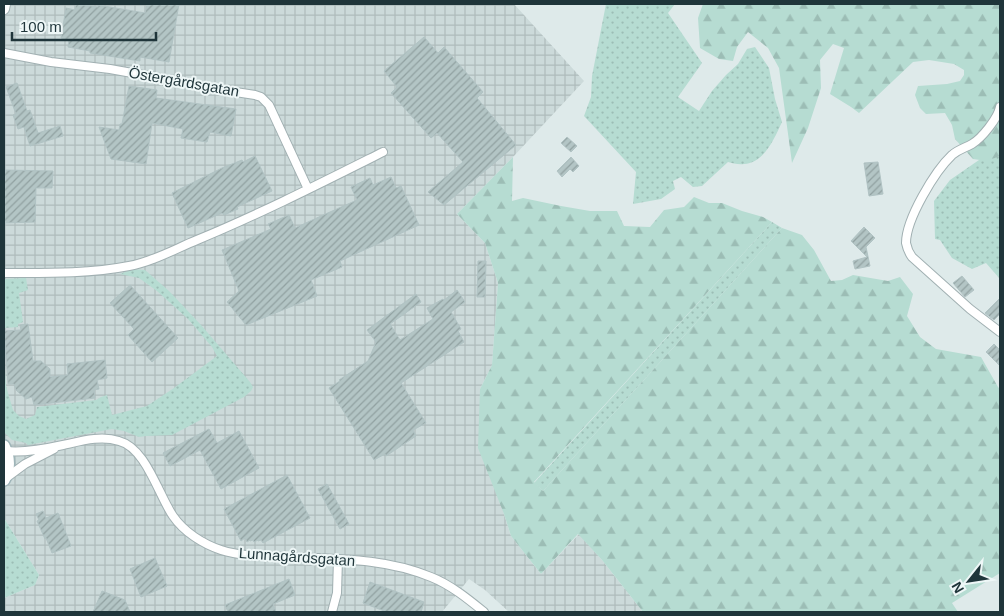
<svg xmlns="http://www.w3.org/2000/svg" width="1004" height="616" viewBox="0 0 1004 616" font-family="Arial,sans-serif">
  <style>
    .industrial { fill: url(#industrial-grid) }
    .grass { fill: url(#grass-dots) }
    .forest { fill: url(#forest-firs) }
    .building { fill: url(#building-hatch); stroke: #b1c3c4 }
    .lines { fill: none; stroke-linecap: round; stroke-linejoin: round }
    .minor-casing { stroke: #a1b0b2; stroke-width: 10 }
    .tertiary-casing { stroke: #a1b0b2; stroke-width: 12 }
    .secondary-casing { stroke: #9fb5b9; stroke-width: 14 }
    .minor { stroke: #fff; stroke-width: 8 }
    .tertiary { stroke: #fff; stroke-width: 10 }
    .secondary { stroke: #fff; stroke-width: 11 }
    .labels { text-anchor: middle; stroke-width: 4; stroke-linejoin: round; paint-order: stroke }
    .street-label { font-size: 15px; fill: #1f353a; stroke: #eef7f7 }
  </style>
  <defs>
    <pattern id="industrial-grid" width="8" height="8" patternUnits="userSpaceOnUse" patternTransform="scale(1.25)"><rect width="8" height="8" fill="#ccdada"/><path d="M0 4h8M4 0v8" fill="none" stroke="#afbcbc"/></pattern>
    <pattern id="grass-dots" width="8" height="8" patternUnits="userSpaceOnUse" patternTransform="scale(1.25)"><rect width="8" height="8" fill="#b6dcd2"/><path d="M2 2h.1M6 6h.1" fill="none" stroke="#9cbdb5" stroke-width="1.8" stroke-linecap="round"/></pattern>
    <pattern id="forest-firs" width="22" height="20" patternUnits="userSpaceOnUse" patternTransform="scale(1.25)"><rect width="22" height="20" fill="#b6dcd2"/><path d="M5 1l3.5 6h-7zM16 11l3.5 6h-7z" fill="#9cbdb5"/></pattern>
    <pattern id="building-hatch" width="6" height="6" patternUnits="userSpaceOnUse" patternTransform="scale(1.25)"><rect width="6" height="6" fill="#b3c5c5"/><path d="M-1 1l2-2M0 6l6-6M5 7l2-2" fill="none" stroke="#91a1a1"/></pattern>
  </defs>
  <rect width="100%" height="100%" fill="#deeaea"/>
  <path class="industrial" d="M4 4H514L584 81 513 157 457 214 485 243 498 283 492 365 480 389 504 514 511 536 541 574 579 534 602 560 643 612H509L485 590 469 579 442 612H4V598L35 585 39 575 4 518Z"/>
  <path class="grass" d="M606 4H675L668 13 702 63 678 97 699 111 712 91 726 75 738 64 747 49 755 47 769 68 775 99 782 122C774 139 765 162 744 164 739 165 732 163 728 162L702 186 693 187 681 177 673 181 675 189 661 199 633 204 636 172 584 116 591 97 592 76Z
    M1000 156V279L986 263 972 269 952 258 940 240 935 239 934 201 950 180 979 160H987Z
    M772 222 782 228 543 491 534 483Z
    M132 269 145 270 169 291 201 325 250 382 253 387 251 391 244 397 172 435 146 436 139 437 124 431 112 429 28 445 26 443 12 440 4 432V353L6 386 13 410 19 416 26 419 35 415 37 407 96 400 101 397 107 395 112 415 147 406 174 388 217 356 212 347 188 319 157 291 139 278 120 274Z
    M26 278 28 290 19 293 23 322 18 324V327L4 328V279Z
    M4 518 39 575 35 585 4 598Z"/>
  <path class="forest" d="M703 4H1000V156L987 161 973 159 955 139 952 125 945 113 926 114 920 108 915 95 918 86 947 84 960 81 964 75V70L954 64 929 60 913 62 859 113 851 107 830 94 844 48 833 44 820 60 821 88 808 128 792 163 779 68 768 48 748 32 737 47 733 61 719 59 700 48 698 18Z
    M513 157 512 201 523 198 561 206 590 211H617L624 226 650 227 664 210 684 207 694 197 709 203H722L742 211 763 217 772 222 534 482 543 491 782 228 802 235 814 250 831 281 842 280 853 275 888 281 900 277 913 294 907 316 920 337 936 349 981 357 998 387 1000 389V573L952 603 958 612H643L602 560 578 534 541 574 511 536 504 514 478 448 480 389 492 365 498 283 485 243 457 214Z"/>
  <path class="building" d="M76 4 98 7V5L145 13 147 4H179L169 62 140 57V61L90 53V51L68 47 69 40 61 38 66 8 75 10Z
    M424 37 438 53 444 47 483 92 477 98 516 145 444 205 428 192 463 162 437 133 431 138 391 93 397 87 384 71Z
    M17 83 27 111 30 110 38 133 60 126 63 136 30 146 24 127 18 129 13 115 16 114 6 87Z
    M129 86 157 90 156 98 236 109 231 136 210 132 207 142 181 138 183 129 152 123 146 164 111 159 99 127 119 130 120 124H122Z
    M567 137 577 146 571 152 561 143Z
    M255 156 272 191 237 207 238 209 224 215 222 213 188 228 172 193 222 168 242 160 243 162Z
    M571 157 579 166 573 172 570 169 562 177 557 171Z
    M878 162 883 194 869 196 864 163Z
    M4 170 53 171 52 188H36L35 222 4 223Z
    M391 177 396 188 401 186 419 225 340 261 342 267 311 280 317 296 246 325 227 302 239 291 222 250 271 229 268 224 289 215 295 228 321 216 357 200 351 187 370 178 373 185Z
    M864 227 875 238 866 247 870 266 855 269 853 261 867 257 851 241Z
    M478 261H486L485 297H477Z
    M962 276 974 290 965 297 953 283Z
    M130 285 178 338 152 362 128 335 134 329 110 303Z
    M457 290 465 302 451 312 461 329 458 331 464 342 401 383 426 423 413 430 416 436 386 456 385 454 374 460 329 388 340 381 339 380 368 361 376 342 367 330 416 294 421 302 390 324 400 340 433 319 427 308 443 299 444 300Z
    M1000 298V314L994 320 985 313Z
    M28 324 33 361H41L50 369V377L68 375 67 364 105 360 107 378 97 380 99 389 94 390 95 398 34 405 32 397 26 399 16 390 14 384H8L4 331 21 330 20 325Z
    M994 344 1000 350V366L986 352Z
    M209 429 217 443 239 431 259 468 221 489 200 450 170 466 163 453Z
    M287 475 310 518 263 543 261 540 258 541V540L254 542 253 540 250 541V540L247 542 245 538 241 541 224 509Z
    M327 484 349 524 340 529 318 489Z
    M43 511 46 518 58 513 71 546 52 553 46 538 45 539 37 521 39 520 36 514Z
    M155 558 167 586 141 597 130 569Z
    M289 579 295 595 273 604 276 612H228L225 605Z
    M370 582 424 602 421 612H387L363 603Z
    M102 591 125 600 130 612H93Z"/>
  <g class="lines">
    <defs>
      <path id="minor" d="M4 53 51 62 110 69 182 82 216 89 255 95 261 97 269 105 308 189
        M1000 107C998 118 982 138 972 144 965 148 959 149 952 155 935 171 906 219 906 243 907 248 909 253 912 257L970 309 1000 332
        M4 273C45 273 88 274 129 266 152 262 175 249 197 240 260 214 321 183 383 152
        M6 451C25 453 45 449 63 445 81 441 101 435 119 441 146 448 158 494 173 516 184 532 203 544 221 550 243 557 267 556 289 557 337 559 386 558 431 577 451 585 468 599 484 612
        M6 478 25 464 54 449
        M332 612 337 593 338 559"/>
      <path id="tertiary" d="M4 9 5 4"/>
      <path id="secondary" d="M4 446C10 458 10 469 4 480"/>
    </defs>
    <use href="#minor" class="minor-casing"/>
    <use href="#tertiary" class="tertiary-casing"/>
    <use href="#secondary" class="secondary-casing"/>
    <use href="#minor" class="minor"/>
    <use href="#tertiary" class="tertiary"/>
    <use href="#secondary" class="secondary"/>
  </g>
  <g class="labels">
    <g class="street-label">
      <text transform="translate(184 82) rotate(10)" y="5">Östergårdsgatan</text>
      <text transform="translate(297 557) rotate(4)" y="5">Lunnagårdsgatan</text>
    </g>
  </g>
  <rect width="1004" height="616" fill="none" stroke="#1f353a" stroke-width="10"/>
  <g transform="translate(969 581) rotate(240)" stroke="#eef7f7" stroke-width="4" paint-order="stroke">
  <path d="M0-4L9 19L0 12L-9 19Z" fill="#1f353a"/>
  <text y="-8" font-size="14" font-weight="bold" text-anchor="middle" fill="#1f353a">N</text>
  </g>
  <path d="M12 32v8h144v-8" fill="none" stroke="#1f353a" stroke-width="2.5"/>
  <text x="20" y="32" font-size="15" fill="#1f353a" stroke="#eef7f7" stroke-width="4" paint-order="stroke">100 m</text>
</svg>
